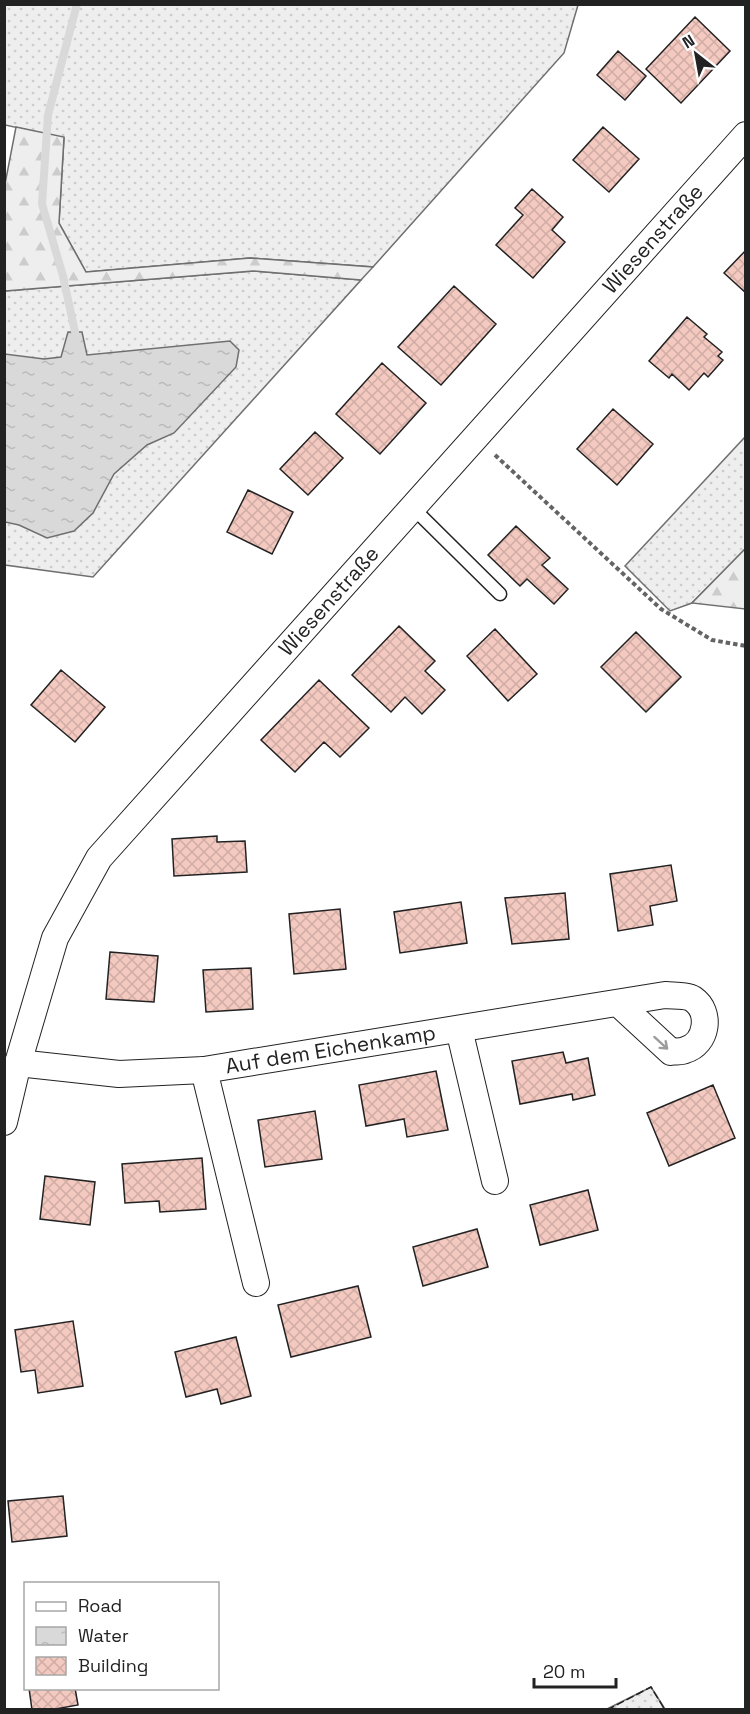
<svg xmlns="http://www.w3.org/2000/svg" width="750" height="1714" viewBox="0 0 750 1714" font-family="'Space Grotesk',sans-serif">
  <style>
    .grass { fill: url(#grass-dots); stroke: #6f6f6f; stroke-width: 1.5 }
    .forest { fill: url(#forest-firs); stroke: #6f6f6f; stroke-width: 1.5 }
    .water { fill: url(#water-ripples); stroke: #6f6f6f; stroke-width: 1.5 }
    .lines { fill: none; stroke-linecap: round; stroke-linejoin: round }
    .stream { stroke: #d9d9d9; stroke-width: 8 }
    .building { fill: url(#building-cross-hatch); stroke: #222; stroke-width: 1.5 }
    .lane-casing { stroke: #222; stroke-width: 15 }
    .street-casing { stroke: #222; stroke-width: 28 }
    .path { stroke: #646464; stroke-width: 4; stroke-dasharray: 4.5 3; stroke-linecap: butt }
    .lane { stroke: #fff; stroke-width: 12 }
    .street { stroke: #fff; stroke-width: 26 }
    .fence { stroke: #222; stroke-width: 1.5; stroke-dasharray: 8 3; stroke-linecap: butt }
    .oneway { stroke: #9c9c9c }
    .labels { text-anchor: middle; stroke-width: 4.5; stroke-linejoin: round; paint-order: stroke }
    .street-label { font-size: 21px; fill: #222; stroke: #fff }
  </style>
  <defs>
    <pattern id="grass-dots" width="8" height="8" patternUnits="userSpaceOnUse" patternTransform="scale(1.5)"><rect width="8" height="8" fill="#eee"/><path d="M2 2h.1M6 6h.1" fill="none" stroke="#ccc" stroke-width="1.8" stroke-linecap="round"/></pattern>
    <pattern id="forest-firs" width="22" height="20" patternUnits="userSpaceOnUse" patternTransform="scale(1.5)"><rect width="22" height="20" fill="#eee"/><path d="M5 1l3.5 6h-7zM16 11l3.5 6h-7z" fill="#ccc"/></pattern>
    <pattern id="water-ripples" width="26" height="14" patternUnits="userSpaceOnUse" patternTransform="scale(1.5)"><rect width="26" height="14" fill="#d9d9d9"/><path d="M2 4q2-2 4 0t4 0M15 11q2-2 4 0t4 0" fill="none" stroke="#bababa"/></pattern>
    <pattern id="building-cross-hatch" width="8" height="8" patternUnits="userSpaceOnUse" patternTransform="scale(1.5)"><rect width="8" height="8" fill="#f3c9c0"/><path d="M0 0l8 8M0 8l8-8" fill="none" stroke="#d0aca5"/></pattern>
  </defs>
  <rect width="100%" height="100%" fill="#fff"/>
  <path class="grass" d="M5 5H578L564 53 373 267 250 258 86 272 59 223 64 138 5 125Z
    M253 271 361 280 93 577 5 565V291Z
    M745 437V549L692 603 670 611 625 566Z
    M651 1687 665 1709H607Z"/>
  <path class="forest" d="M16 127 64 137 59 223 86 272 250 258 373 267 361 280 253 271 5 291V184Z
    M745 549V609L692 603Z"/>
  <path class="water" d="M68 332H82L87 355 230 341 239 350 236 367 174 433 147 445 114 474 93 513 74 531 47 538 19 525 5 522V354L44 359 61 357Z"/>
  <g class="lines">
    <path class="stream" d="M75 332 63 276 42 204 48 115 77 4"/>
  </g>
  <path class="building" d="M695 17 730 51 681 103 646 69Z
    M618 51 646 76 625 100 597 75Z
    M603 127 639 159 609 192 573 160Z
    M532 189 563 217 552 230 565 242 533 278 496 245 523 215 515 208Z
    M746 250V293L724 273Z
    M454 286 496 324 441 385 398 347Z
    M687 317 707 334 704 337 722 352 718 356 723 360 708 377 704 373 689 390 672 374 669 378 649 361Z
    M382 363 426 403 380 454 336 414Z
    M613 409 653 444 617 485 577 449Z
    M315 432 343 458 308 495 280 469Z
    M248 490 293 512 272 554 227 532Z
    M516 526 550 558 542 565 568 589 554 604 527 579 520 586 488 555Z
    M399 626 435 661 425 671 445 690 422 714 405 697 391 712 352 675Z
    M495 629 537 674 508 701 467 656Z
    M636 632 681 677 646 712 601 667Z
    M61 670 105 707 75 742 31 705Z
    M319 680 369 728 340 757 324 742 295 772 261 740Z
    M217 836V842L245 841 247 872 174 876 172 839Z
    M671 865 677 901 650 906 653 925 618 931 610 874Z
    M565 893 569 939 512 944 505 898Z
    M461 902 467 943 400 953 394 912Z
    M340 909 346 969 294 974 289 914Z
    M110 952 158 956 154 1002 106 999Z
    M251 968 253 1009 206 1012 203 970Z
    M563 1052 566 1063 588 1058 595 1095 573 1100 572 1094 520 1104 512 1061Z
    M436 1071 448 1130 407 1137 404 1119 366 1126 359 1085Z
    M713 1085 735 1138 669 1166 647 1113Z
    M315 1111 322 1159 265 1167 258 1120Z
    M202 1158 206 1209 160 1212 159 1201 125 1203 122 1164Z
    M45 1176 95 1182 90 1225 40 1219Z
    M588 1190 598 1230 540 1245 530 1205Z
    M477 1229 488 1267 423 1286 413 1247Z
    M358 1286 371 1337 291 1357 278 1305Z
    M73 1321 83 1386 38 1393 35 1370 21 1372 15 1330Z
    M236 1337 251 1396 221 1404 217 1389 186 1397 175 1352Z
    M63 1496 67 1536 12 1542 8 1501Z
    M29 1688H75L78 1705 50 1710H32Z"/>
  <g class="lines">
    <defs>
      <path id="lane" d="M412 507 500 594"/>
      <g id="street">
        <path d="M459 1029 495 1181"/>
        <path id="s1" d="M18 1063 119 1074 204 1070 665 995C673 996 687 995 693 999 712 1012 707 1044 685 1050 681 1052 675 1051 671 1052L618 1003"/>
        <path d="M204 1070 256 1283"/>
        <path id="s2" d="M4 1122 18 1063 55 938 99 858 746 135"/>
      </g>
    </defs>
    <use href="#lane" class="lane-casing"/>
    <use href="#street" class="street-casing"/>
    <path class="path" d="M495 455 661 609 712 640 746 646"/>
    <use href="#lane" class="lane"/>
    <use href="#street" class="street"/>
    <path class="fence" d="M607 1710 651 1687 665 1710"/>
  </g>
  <defs><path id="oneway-shaft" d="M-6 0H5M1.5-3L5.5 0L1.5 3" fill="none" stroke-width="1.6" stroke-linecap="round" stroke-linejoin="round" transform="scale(1.5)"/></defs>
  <use class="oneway" href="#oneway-shaft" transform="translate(661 1043) rotate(42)"/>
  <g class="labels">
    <g class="street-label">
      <text dy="7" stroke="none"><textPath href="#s2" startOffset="1113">Wiesenstraße</textPath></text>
      <text dy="7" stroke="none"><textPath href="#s2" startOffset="627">Wiesenstraße</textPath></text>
      <text dy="7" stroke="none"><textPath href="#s1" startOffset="315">Auf dem Eichenkamp</textPath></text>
    </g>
  </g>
  <rect width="750" height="1714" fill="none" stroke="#222222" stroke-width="12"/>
  <rect x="24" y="1582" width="195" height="108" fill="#ffffff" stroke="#a7a7a7" stroke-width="1.5"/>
  <rect x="36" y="1602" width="30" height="9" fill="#ffffff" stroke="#a7a7a7" stroke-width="1.5"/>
  <text x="78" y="1612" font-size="18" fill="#222222">Road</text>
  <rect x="36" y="1627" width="30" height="18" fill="url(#water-ripples)" stroke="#a7a7a7" stroke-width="1.5"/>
  <text x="78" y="1642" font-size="18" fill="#222222">Water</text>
  <rect x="36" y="1657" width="30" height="18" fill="url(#building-cross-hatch)" stroke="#a7a7a7" stroke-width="1.5"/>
  <text x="78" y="1672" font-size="18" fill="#222222">Building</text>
  <g transform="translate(696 54) rotate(329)" stroke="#ffffff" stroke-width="4.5" paint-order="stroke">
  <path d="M0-4.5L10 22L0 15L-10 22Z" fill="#222222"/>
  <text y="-9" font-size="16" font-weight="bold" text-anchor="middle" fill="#222222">N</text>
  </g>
  <path d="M534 1678v9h82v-9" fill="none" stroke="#222222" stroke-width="3"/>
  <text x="543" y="1678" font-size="18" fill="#222222" stroke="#ffffff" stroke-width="4.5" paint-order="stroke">20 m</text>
</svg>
